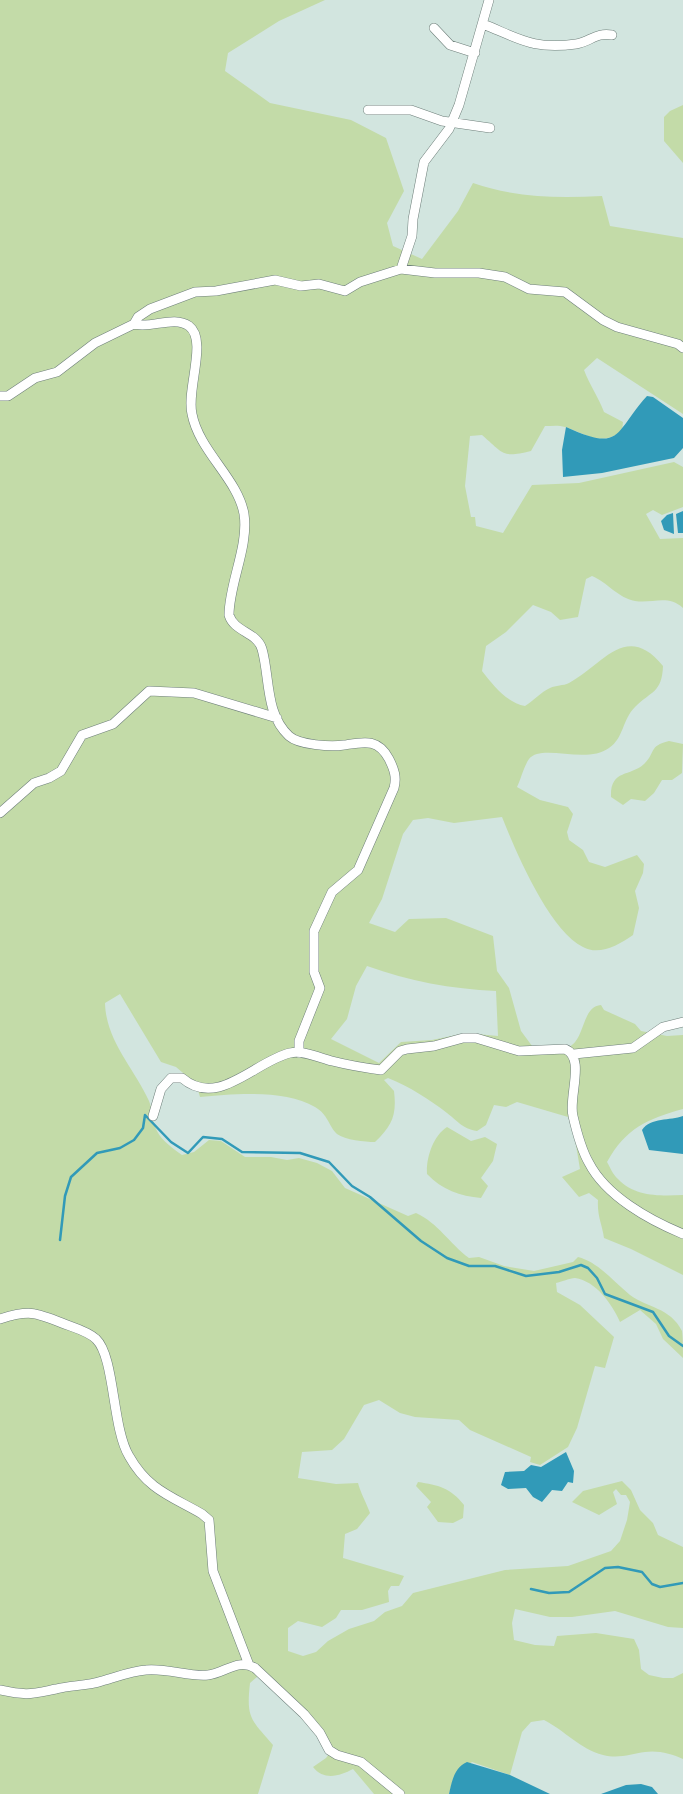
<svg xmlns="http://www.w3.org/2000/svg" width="683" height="1794" viewBox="0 0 683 1794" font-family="'Asap Condensed',sans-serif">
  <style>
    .green { fill: #c3dba8; fill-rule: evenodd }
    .water { fill: #319ab8 }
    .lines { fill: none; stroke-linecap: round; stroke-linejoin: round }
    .stream { stroke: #319ab8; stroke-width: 2.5 }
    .street-casing { stroke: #6e7f7a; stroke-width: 10 }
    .street { stroke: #fff; stroke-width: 9 }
  </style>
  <rect width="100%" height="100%" fill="#d2e5df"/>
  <path class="green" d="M0 0H325L279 21 228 53 225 71 270 103 351 120 386 138 404 191 387 223 393 246 422 259 458 211 473 183C516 198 557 198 602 196L610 226 683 238V414L597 358 584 370C590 386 598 396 604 412L623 422 622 431C600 447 587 434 565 427 559 425 552 426 545 426L531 451C502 458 504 454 482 435L470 436 465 486 471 517H475L476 526 503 533 532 485 579 483 674 462 683 467V507L662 515 653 510 646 514 660 539 683 538V608C668 594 652 604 635 601 618 598 607 582 592 576L586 579 578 617 560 620 551 612 533 605 506 632 486 646 482 671C493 685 507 703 525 706 533 701 541 692 550 688 556 685 563 686 569 683 603 665 626 621 663 666 662 693 651 691 635 707 622 720 624 738 609 748 586 765 542 743 529 759 524 766 521 779 517 787L540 800 568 807 573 814 567 832 569 840 583 850 589 862 605 867 637 855 644 864 643 873 635 891 639 908 633 935C619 945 599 956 583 947 549 930 516 852 502 817L454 823 428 818 413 820 403 834 382 899 369 923 395 932 409 919 446 918 493 936 497 971 509 988 521 1031 538 1054C549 1053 563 1053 572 1045 585 1035 583 1006 601 1005L604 1010 635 1024 641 1031 667 1036 683 1035V1109C647 1119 626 1128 607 1162 610 1167 613 1175 618 1179 635 1197 660 1196 683 1195V1275L631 1249 604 1238C602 1224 597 1216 598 1200L589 1193 579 1197 562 1177 580 1169 574 1133 568 1117 517 1102 506 1107 494 1105 486 1125 477 1131C461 1128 459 1122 447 1113 429 1099 410 1087 388 1078L384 1080 394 1091C397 1115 392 1126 375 1142 365 1142 345 1140 337 1134 329 1127 328 1114 315 1107 285 1089 233 1094 200 1097L196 1084 176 1067 161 1062 120 994 105 1003C106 1041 134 1068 149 1101 153 1111 152 1122 157 1131 162 1141 174 1149 182 1155L194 1152 209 1140 221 1141 245 1157H271L287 1160 299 1158 317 1163 332 1171 345 1188 408 1216 416 1213C438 1223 449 1243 469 1258L479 1257 504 1266 534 1271 573 1262 578 1257C598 1262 613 1281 630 1295 647 1308 670 1307 682 1331 683 1338 683 1350 683 1358L663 1339 656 1324 640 1310 620 1322C612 1304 596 1281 575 1278 570 1278 561 1282 556 1283L557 1292 580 1305 614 1337 605 1368 595 1366 577 1428 568 1447 540 1465 530 1462 531 1457 470 1430 459 1420 415 1417 400 1413 379 1400 364 1405 344 1439 332 1450 302 1452 298 1478 336 1484 358 1483C361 1494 366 1502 370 1513L357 1529 345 1534 343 1558 404 1576 399 1586H391L388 1591 389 1602 362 1610H341L336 1618 322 1627 298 1621 288 1628V1651L303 1656 316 1652 328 1641 349 1629 374 1621 385 1612 402 1606 413 1593 505 1570 568 1566 611 1551 620 1541 627 1520 630 1502 626 1495H621L616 1489 613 1492 617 1504 599 1515 572 1502 583 1491 622 1481 631 1490 640 1510 653 1523 658 1535 683 1547V1628L668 1627 615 1611 572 1617H550L515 1609 512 1623 514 1640 535 1645 554 1646 557 1636 596 1633 634 1639 639 1650 641 1669 649 1675 663 1678H673L683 1673V1759C672 1754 658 1750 645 1752 631 1754 619 1759 603 1755 580 1749 564 1730 544 1720L531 1722 522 1732 510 1775 472 1762 454 1776 449 1794H374L353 1769C340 1776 324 1781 313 1767L326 1758 332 1750C311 1718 293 1696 264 1671L250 1683C246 1719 251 1719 273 1745L258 1794H0ZM367 966C409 981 451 989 496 991L498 1036 466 1033 432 1040 401 1042 379 1063 331 1039 347 1019 356 986Z
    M683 105V163L664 141V117L670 111Z
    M669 741 683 744 682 773 672 780H662L654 793 645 801 631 799 623 805 611 797C610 769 630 777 644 764 656 753 648 746 669 741Z
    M447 1127 471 1141 485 1137 497 1144 493 1161 481 1178 488 1186 481 1198C460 1196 442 1190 427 1174 426 1158 433 1136 447 1127Z
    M418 1482C438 1485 451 1488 464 1505L463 1518 453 1523 438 1522 427 1507 431 1502 416 1486Z"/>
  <path class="water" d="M647 396 653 397 683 418V448L674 458 669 459 602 473 563 477 562 450 566 427C623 453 614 432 647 396Z
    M683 511V533H678L676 514Z
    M673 513 674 534 664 530 661 521 667 515Z
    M683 1116V1154L649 1150 642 1130C651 1117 670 1121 683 1116Z
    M566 1452 574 1471 573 1483 568 1482 562 1491 552 1490 542 1502 533 1497 526 1488 508 1489 501 1485 505 1472 524 1471 531 1465 541 1467Z
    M467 1762 510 1775 550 1794H449C452 1781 454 1768 467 1762Z
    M641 1784 652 1787 658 1794H601L626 1785Z"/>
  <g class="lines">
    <path class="stream" d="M60 1240 65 1196 71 1177 97 1153 120 1148 134 1140 143 1128 145 1115 171 1142 188 1153 203 1137 222 1139 242 1152 300 1153 329 1162 352 1186 370 1197 421 1241 447 1258 469 1266H495L526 1276 559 1272 581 1265 588 1268 597 1278 605 1294 653 1312 669 1336 683 1346
      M531 1589 549 1593 569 1592 605 1568 618 1567 642 1572 652 1584 660 1587 683 1583"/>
    <defs>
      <path id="street" d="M483 24C520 39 534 50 576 44 590 42 596 32 612 35
        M434 28 450 45 475 53
        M368 110H411L442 121 490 128
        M401 269 412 236 413 219 424 162 449 129 459 105 489 0
        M134 324C151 329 174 315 189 326 208 340 186 390 192 414 199 451 238 479 244 514 249 546 229 584 229 615 234 632 257 632 262 649 270 677 265 714 289 736 299 745 331 747 344 745 364 742 378 738 389 759 394 769 397 777 394 788L358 870 332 892 314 931V972L320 988 299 1041V1053
        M0 396H8L35 378 57 372 95 343 134 324 138 317 150 309 195 292 216 291 275 280 301 286 319 284 345 291 360 282 401 269 435 273H479L505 277 529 289 565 292 603 320 617 327 678 344 683 348
        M0 813 34 783 49 778 61 771 82 735 113 724 149 691 194 693 277 718
        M574 1054 633 1048 663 1027 683 1022
        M153 1116 161 1089 171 1078H182C218 1109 255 1061 290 1053 303 1050 320 1058 332 1061 348 1065 365 1068 381 1070L400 1051 407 1049 434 1046 463 1038H476L519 1051 565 1049C586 1057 568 1098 573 1116 576 1129 582 1151 589 1163 606 1196 649 1220 683 1234
        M0 1319C28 1310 35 1312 62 1323 72 1327 88 1331 96 1339 115 1357 112 1428 129 1456 148 1490 171 1496 202 1514L209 1520 213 1571 249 1665
        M0 1690C27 1696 31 1694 56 1689 72 1685 87 1686 102 1681 117 1677 131 1671 146 1670 168 1668 189 1677 208 1675 225 1673 238 1658 255 1668L304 1714 320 1733 329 1750 337 1755 361 1762 400 1794"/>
    </defs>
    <use href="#street" class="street-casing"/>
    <use href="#street" class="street"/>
  </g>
</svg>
